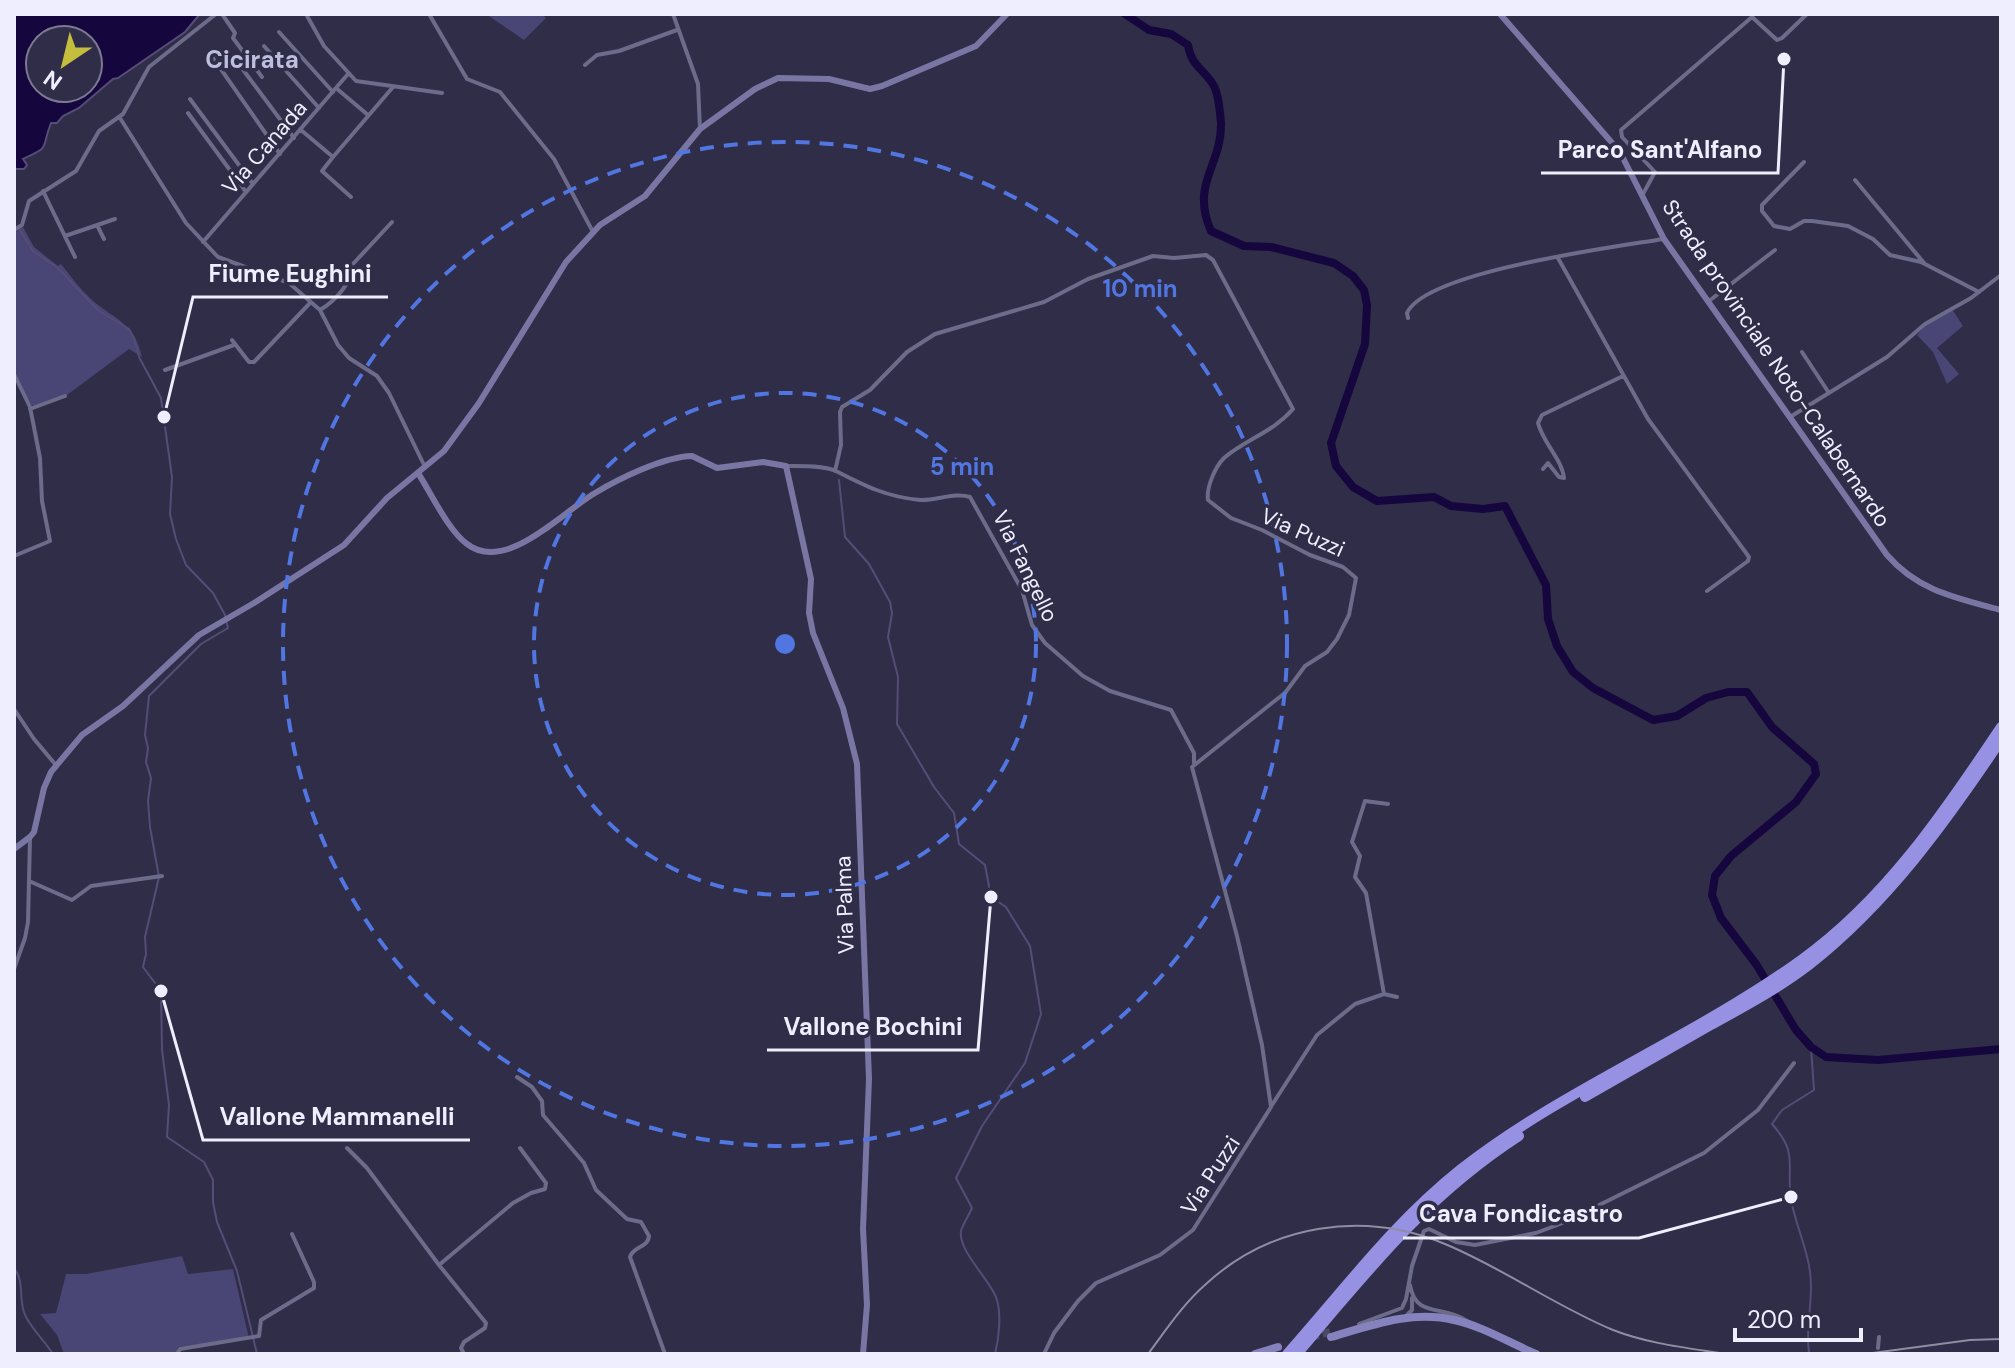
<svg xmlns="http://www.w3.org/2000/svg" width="2015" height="1368" viewBox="0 0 2015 1368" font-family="'DM Sans',sans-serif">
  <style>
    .green { fill: #494575 }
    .water { fill: #15063e; stroke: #564c78; stroke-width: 2; fill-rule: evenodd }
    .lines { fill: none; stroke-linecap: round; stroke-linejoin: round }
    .stream { stroke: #564c78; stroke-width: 2 }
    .river { stroke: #15063e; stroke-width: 8 }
    .primary-tunnel { stroke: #4c4a63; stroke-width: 8; stroke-dasharray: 8 4; stroke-linecap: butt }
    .street { stroke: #6c6b89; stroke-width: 4 }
    .secondary { stroke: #7976a4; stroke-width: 6 }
    .primary { stroke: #8582be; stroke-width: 8 }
    .highway { stroke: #9691e2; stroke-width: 10 }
    .rail { stroke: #8e8da3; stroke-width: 2 }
    .ring { fill: none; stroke: #5176e2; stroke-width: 4; stroke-dasharray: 14 10 }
    .labels { text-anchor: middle; stroke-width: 7; stroke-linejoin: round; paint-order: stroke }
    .street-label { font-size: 22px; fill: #eef; stroke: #2f2d47 }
    .neighbourhood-label { font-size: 24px; font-weight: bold; fill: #bebedf; stroke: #2f2d47 }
    .centre { fill: #5176e2; stroke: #2f2d47; stroke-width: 4 }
    .ring-label { font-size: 24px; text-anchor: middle; font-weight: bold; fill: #5176e2; stroke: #2f2d47; stroke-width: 7; stroke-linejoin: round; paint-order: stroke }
    .leader { fill: none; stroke: #eef; stroke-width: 3 }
    .callout-dot { fill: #eef; stroke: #2f2d47; stroke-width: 3 }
    .callout-label { font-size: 24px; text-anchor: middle; font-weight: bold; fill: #eef; stroke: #2f2d47; stroke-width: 7; stroke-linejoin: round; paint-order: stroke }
  </style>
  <rect width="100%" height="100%" fill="#2f2d47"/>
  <path class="green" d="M486 14 543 15 546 18 524 40Z
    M23 227 34 247 58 266 61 264C70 275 79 288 90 298 114 320 134 321 142 357L129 349 67 395 34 406 31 405 14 371V233Z
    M1952 309 1963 326 1937 348 1959 374 1947 384 1933 352 1917 335 1927 324Z
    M182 1256 188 1274 233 1269 249 1338 178 1347 176 1354H64L57 1335 40 1314 56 1313 66 1274H86Z"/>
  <path class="water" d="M14 14H200L185 32 118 78 113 79 79 108 63 116 57 123H51C40 151 52 145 23 159L27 165 24 169H14ZM88 40V88H40V40Z"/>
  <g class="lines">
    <path class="stream" d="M20 230 33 251 57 267 99 311 129 329 134 338 139 357 161 398 172 477 170 514 176 539 186 565 213 593 225 615 228 628 201 644 149 696 145 735 148 748 146 762 151 778 148 801 150 827 159 877 145 937 146 954 143 967 161 991 162 1050 169 1105 167 1137 204 1162 213 1180V1202L217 1222 237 1271 257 1354
      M839 480 845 537 869 564 890 602 892 613 888 637 898 677 897 724 934 787 954 813 959 844 985 865 991 897 1006 907 1030 946 1041 1014 1025 1063 982 1126 956 1178 972 1208C969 1215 963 1224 961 1231 958 1250 988 1278 996 1297 1002 1313 999 1338 995 1354
      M14 1268C26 1283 17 1301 26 1317 33 1330 45 1342 53 1354
      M1809 1353C1805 1326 1814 1299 1810 1272 1807 1247 1795 1224 1791 1199 1786 1165 1799 1154 1772 1124L1782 1110 1814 1090 1811 1047"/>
    <path class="river" d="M1125 14 1149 30 1171 34 1188 45C1191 66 1204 69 1214 86 1219 96 1220 112 1221 123 1222 166 1190 183 1211 231L1244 246 1271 247 1334 263 1353 276 1364 290 1367 305 1365 344 1331 443 1336 466 1353 487 1377 501 1434 497 1451 506 1483 509 1505 506 1546 585 1548 619 1557 646 1573 672 1593 688 1653 720 1677 716 1706 698 1728 692H1747L1772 727 1814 764 1816 774 1796 802 1731 856 1715 876 1712 895 1721 918 1756 964 1796 1030 1811 1047 1826 1057 1878 1060 2001 1049"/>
    <path class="primary-tunnel" d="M1311 1337 1330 1332"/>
    <path class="street" d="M222 14 235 33 233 38 262 77
      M306 14 324 46 356 81 442 93
      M429 14 467 79 500 92 554 159 593 232
      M673 14 698 84 700 129
      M279 32 333 92
      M264 46 319 108
      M211 55 280 154
      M585 65 597 55 619 51 677 30
      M241 67 294 138
      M336 88 368 115
      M190 99 253 184
      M188 113 246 192
      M120 118 186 223 218 257 289 283 320 310 338 345 349 358 377 376 389 393 425 467
      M301 130 333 157 393 87
      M333 157 322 171 351 197
      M1804 162 1762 205V211L1774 226 1790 229 1804 221H1812L1848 226 1873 239 1890 255 1921 262 1979 292
      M1855 180 1924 263
      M43 191 75 257
      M1643 194 1655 172 1622 137 1621 130 1752 17 1777 40 1782 38 1807 14
      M97 225 104 239
      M14 230 22 225 29 201 76 171 99 131 123 114 149 67 216 14
      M65 236 115 219
      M203 242 348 74
      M1558 258 1648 419 1749 557 1748 561 1707 591
      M1709 301 1775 250
      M320 310C335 301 353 282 352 265L392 222
      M1408 318 1407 313C1426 271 1616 247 1663 239
      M232 340 249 362H254L310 303
      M1802 352 1829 393
      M165 370 234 345
      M14 374 30 407 40 458 42 501 50 541 14 556
      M30 409 65 396
      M1790 417 1887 357 1925 324 1971 298 2001 275
      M786 466C800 466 823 465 836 471 865 486 887 497 920 500 936 501 954 492 970 497L1022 590 1032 625 1045 643 1083 676 1110 691 1171 710 1194 753V763
      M1543 469 1548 463 1559 477 1564 478C1562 459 1543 443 1538 423L1542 415 1623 376
      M835 471 841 445 840 412 842 407 870 390 907 352 935 334 1044 302 1088 279 1153 256 1174 258 1206 255 1213 260 1293 409C1272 433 1246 439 1224 458 1215 467 1206 488 1208 500L1231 518 1262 530 1310 555 1343 567 1356 578 1349 615 1337 639 1327 652 1305 666 1285 693 1272 703 1192 767 1237 936 1262 1045 1271 1107 1193 1230 1160 1255 1096 1283 1078 1301 1054 1333 1044 1354
      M14 709 34 739 55 764
      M29 881 72 900 91 886 162 876
      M14 969 25 938 28 922 30 838
      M1384 994 1397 997
      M517 1077 532 1087 542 1101 543 1115 584 1163 596 1190 627 1219 641 1222 649 1236C648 1248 633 1246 630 1257L665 1354
      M1272 1105 1317 1035 1355 1004 1384 994 1366 893 1355 877 1360 856 1352 842 1365 801 1388 804
      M347 1148 367 1168 439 1265
      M1410 1285C1416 1319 1442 1304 1467 1321
      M1407 1315 1412 1310V1298
      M1359 1324 1402 1308 1406 1299 1412 1266 1424 1231 1429 1229 1456 1242 1475 1245 1536 1233 1565 1222 1704 1153 1758 1110 1794 1063
      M1878 1348 1879 1337
      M177 1354 180 1349 259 1336 261 1320 314 1288V1282L292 1234
      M464 1354 461 1348 464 1342 485 1328 486 1323 439 1265 513 1203 531 1193 545 1189 546 1183 520 1148"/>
    <path class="secondary" d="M1500 14 1620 152 1664 239 1887 555C1918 591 1957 598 2001 610
      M418 473C431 493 448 530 467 544 506 574 562 512 595 493 620 478 663 457 692 456L717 468 763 462 786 466 811 579 809 613 813 633 843 708 857 764 869 1079 863 1229 867 1305 863 1354
      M14 849 30 837 34 832 44 788 51 772 82 735 123 706 199 635 254 603 344 545 387 498 444 451 479 403 566 262 600 225 645 196 700 129 755 89 778 78 829 79 870 89 882 86 976 46 1007 14"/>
    <path class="primary" d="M1331 1337C1372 1325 1412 1310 1454 1320 1482 1326 1510 1343 1536 1354
      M1255 1354 1278 1347"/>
    <path class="highway" d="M1585 1097C1627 1073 1669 1049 1711 1025 1744 1007 1779 988 1809 965 1888 903 1946 822 2001 740
      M1287 1354C1344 1290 1393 1223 1461 1169 1566 1087 1693 1038 1801 960 1885 900 1945 811 2001 727
      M1297 1354C1368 1271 1425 1197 1519 1136"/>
    <path class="rail" d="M1148 1354C1166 1330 1183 1304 1206 1284 1271 1224 1364 1210 1445 1244 1503 1268 1555 1306 1613 1330 1649 1344 1688 1348 1726 1354
      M1865 1354 1970 1340 2001 1339"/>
  </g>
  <g class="ring">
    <circle cx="785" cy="644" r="251"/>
    <circle cx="785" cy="644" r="502"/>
  </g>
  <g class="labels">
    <g class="street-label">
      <text transform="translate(264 147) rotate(-49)" y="8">Via Canada</text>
      <text transform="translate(1777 363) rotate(56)" y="8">Strada provinciale Noto-Calabernardo</text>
      <text transform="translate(1303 532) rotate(24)" y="8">Via Puzzi</text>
      <text transform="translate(1026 566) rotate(64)" y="8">Via Fangello</text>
      <text transform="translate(844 905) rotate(-92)" y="8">Via Palma</text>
      <text transform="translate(1210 1175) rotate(-57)" y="8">Via Puzzi</text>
    </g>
    <g class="neighbourhood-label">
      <text x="252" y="68">Cicirata</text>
    </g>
  </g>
  <circle cx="785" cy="644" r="12" class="centre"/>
  <g class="ring-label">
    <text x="1140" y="297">10 min</text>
    <text x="962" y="475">5 min</text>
  </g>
  <path class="leader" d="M1784 59L1778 173H1541M164 417L193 297H388M991 897L978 1050H767M161 991L203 1140H470M1791 1197L1639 1238H1403"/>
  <g class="callout-dot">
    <circle cx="1784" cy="59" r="8"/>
    <circle cx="164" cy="417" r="8"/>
    <circle cx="991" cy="897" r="8"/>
    <circle cx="161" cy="991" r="8"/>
    <circle cx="1791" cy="1197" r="8"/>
  </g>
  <g class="callout-label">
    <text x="1660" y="158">Parco Sant'Alfano</text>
    <text x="290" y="282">Fiume Eughini</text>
    <text x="873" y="1035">Vallone Bochini</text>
    <text x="337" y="1125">Vallone Mammanelli</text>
    <text x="1521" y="1222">Cava Fondicastro</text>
  </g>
  <rect width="2015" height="1368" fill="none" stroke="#eeeeff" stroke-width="32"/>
  <g transform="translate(64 64) rotate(215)"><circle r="38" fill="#2f2d47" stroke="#7b7a91" stroke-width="2"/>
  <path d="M0-6L14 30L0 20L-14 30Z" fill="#c4bd3e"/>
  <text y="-12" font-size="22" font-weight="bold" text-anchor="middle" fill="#eeeeff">N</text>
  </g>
  <path d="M1735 1328v12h126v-12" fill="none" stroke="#eeeeff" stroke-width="4"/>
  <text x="1747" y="1328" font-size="24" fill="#eeeeff" stroke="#2f2d47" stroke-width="6" paint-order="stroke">200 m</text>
</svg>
